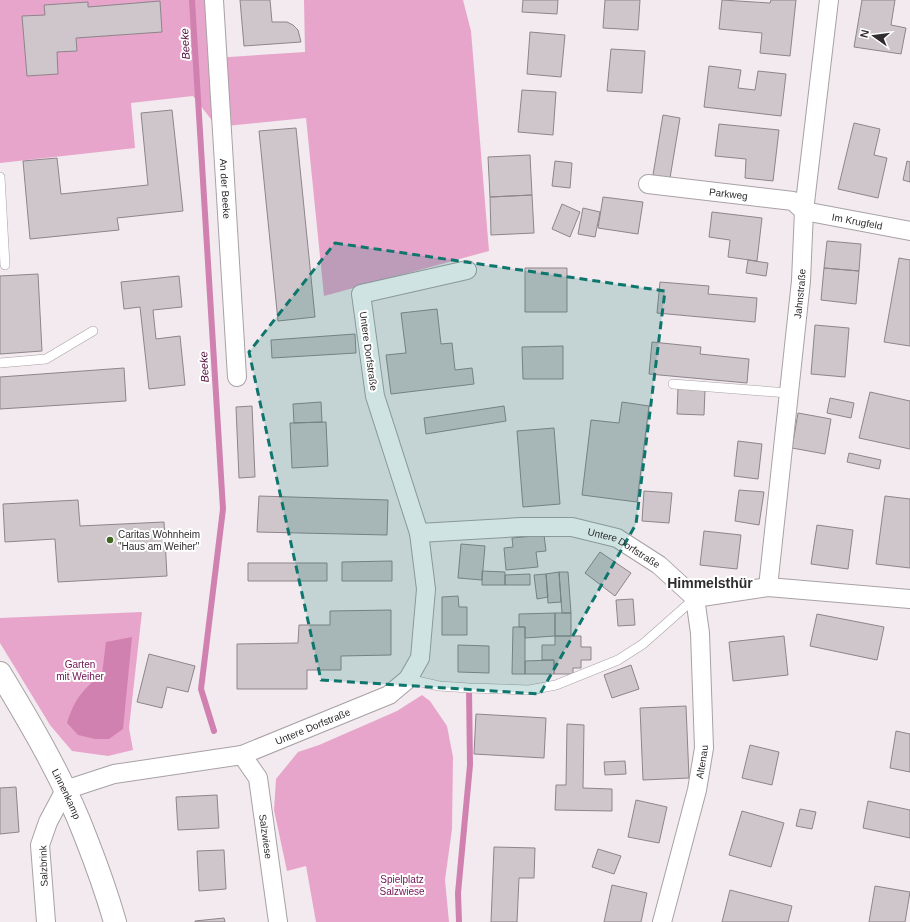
<svg xmlns="http://www.w3.org/2000/svg" width="910" height="922" viewBox="0 0 910 922" font-family="Arial,sans-serif">
  <style>
    .green { fill: #e8a5cb }
    .water { fill: #d181b0 }
    .lines { fill: none; stroke-linecap: round; stroke-linejoin: round }
    .stream { stroke: #d181b0; stroke-width: 6 }
    .building { fill: #cec6ca; stroke: #8c8589 }
    .service-casing { stroke: #a8a1a5; stroke-width: 10 }
    .minor-casing { stroke: #a8a1a5; stroke-width: 20 }
    .secondary-casing { stroke: #a8a1a5; stroke-width: 24 }
    .service { stroke: #fff; stroke-width: 9 }
    .minor { stroke: #fff; stroke-width: 18 }
    .secondary { stroke: #fff; stroke-width: 22 }
    .marked { fill: #0f766e; fill-opacity: 0.2; stroke: #0f766e; stroke-width: 3; stroke-dasharray: 8 5; stroke-linejoin: round }
    .poi-dot { fill: #3f6722; stroke: #fff; stroke-width: 1.5 }
    .labels { text-anchor: middle; stroke-width: 4; stroke-linejoin: round; paint-order: stroke }
    .street-label { font-size: 10px; fill: #302d2e; stroke: #fff }
    .poi-label { font-size: 10px; fill: #302d2e; stroke: #fff; text-anchor: start }
    .park-label { font-size: 10px; fill: #701152; stroke: #fff }
    .water-label { font-size: 11px; font-style: italic; fill: #560f3f; stroke: #fff }
    .district-label { font-size: 14px; font-weight: bold; fill: #302d2e; stroke: #fff }
  </style>
  <rect width="100%" height="100%" fill="#f2eaee"/>
  <path class="green" d="M0 0H209L213 58 305 52 304 0H463L471 31 489 251 324 296 306 118 217 127 193 96 131 103 135 148 0 163Z
    M142 612 129 728 133 750 108 756 72 751 50 725 0 643V618Z
    M422 695 430 701 447 726 453 757 452 829 445 880 449 922H316L306 866 287 871 274 810 276 779 298 752 319 745 397 711Z"/>
  <path class="water" d="M132 637 123 729 109 739H95L78 735 67 723C74 700 83 689 102 674L106 642Z"/>
  <g class="lines">
    <path class="stream" d="M192 0 223 509 201 689 214 731
      M459 922 458 893 470 765 469 688"/>
  </g>
  <path class="building" d="M240 0H270L272 22H287L293 25 298 30 301 42 244 46Z
    M523 0H558L557 14 522 12Z
    M605 0H640L638 30 603 28Z
    M722 0 770 3 771 0H796L790 56 760 53 762 33 719 29Z
    M862 0H895L891 25 906 28 901 54 854 47Z
    M160 1 162 32 76 38 77 51 57 52 58 74 27 76 22 16 45 15 44 5 88 2V7Z
    M530 32 565 35 561 77 527 74Z
    M611 49 645 51 642 93 607 91Z
    M709 66 741 70 738 88 755 90 758 71 786 74 781 116 704 107Z
    M522 90 556 92 553 135 518 132Z
    M172 110 183 211 117 218 119 230 30 239 23 161 57 158 61 194 148 185 141 113Z
    M663 115 680 118 670 178 653 175Z
    M854 123 880 129 874 155 887 158 878 198 838 189Z
    M719 124 779 130 773 181 745 178 746 159 715 156Z
    M296 128 315 317 278 321 259 131Z
    M530 155 532 195 490 197 488 157Z
    M555 161 572 163 570 188 552 186Z
    M907 161 910 162V182L903 180Z
    M532 195 534 233 491 235 490 197Z
    M603 197 643 202 638 234 598 228Z
    M562 204 580 212 570 237 552 229Z
    M583 208 600 212 595 237 578 234Z
    M712 212 762 218 757 261 728 257 730 240 709 237Z
    M827 241 861 244 859 271 824 268Z
    M899 258 910 260V346L884 342Z
    M748 260 768 263 766 276 746 273Z
    M525 268H567V312H525Z
    M824 268 859 271 856 304 821 300Z
    M38 274 42 351 0 354V276Z
    M179 276 182 307 153 310 156 339 180 336 185 385 149 389 140 307 124 309 121 282Z
    M660 282 709 286 708 294 757 298 755 322 657 313Z
    M437 309 441 344 452 343 455 370 472 368 474 384 391 394 386 355 406 353 401 313Z
    M815 325 849 328 845 377 811 374Z
    M355 334 356 353 272 358 271 340Z
    M652 342 701 347 700 354 749 359 747 383 649 374Z
    M563 346V379H523L522 347Z
    M124 368 126 401 0 409V377Z
    M678 388 705 390 704 415 677 414Z
    M870 392 910 401V449L859 438Z
    M830 398 854 403 851 418 827 413Z
    M321 402 322 422 294 423 293 404Z
    M622 402 649 406 637 502 582 495 591 420 619 423Z
    M252 406 255 477 239 478 236 407Z
    M504 406 506 421 426 434 424 418Z
    M798 413 831 419 825 454 792 448Z
    M326 422 328 466 292 468 290 423Z
    M554 428 560 504 523 507 517 431Z
    M738 441 762 444 758 479 734 476Z
    M849 453 881 460 879 469 847 462Z
    M739 490 764 492 759 525 735 521Z
    M644 491 672 493 669 523 642 521Z
    M259 496 388 500 387 535 257 532Z
    M885 496 910 499V568L876 564Z
    M78 500 80 526 164 522 167 576 58 582 55 539 5 542 3 504Z
    M817 525 853 530 848 569 811 564Z
    M704 531 741 535 737 569 700 565Z
    M544 535 546 551 536 552 538 567 506 570 504 548 513 547 512 538Z
    M461 544 485 546 482 580 458 578Z
    M600 552 631 573 615 596 585 573Z
    M392 561V581H342V562Z
    M248 563H327V581H248Z
    M482 571 505 572V585H482Z
    M559 572H568L571 613H562Z
    M559 572 561 602 548 603 546 574Z
    M530 574V585H505V575Z
    M546 574 548 597 537 599 534 575Z
    M458 596 459 607H467V635H442V597Z
    M633 599 635 625 618 626 616 600Z
    M391 610V655L341 656V670H307V689H237V644L298 643 299 625H330V611Z
    M555 613H571V636H555Z
    M555 613V636L525 638V627H519V614Z
    M817 614 884 627 877 660 810 646Z
    M513 627H525V674H512Z
    M555 636H581V647H591V660H581V668H573V674H554V660H542V645H555Z
    M784 636 788 675 733 681 729 642Z
    M458 645 489 646V673L458 672Z
    M149 654 195 666 188 692 167 687 162 708 137 702Z
    M554 660V674H525V661Z
    M631 665 639 689 612 698 604 675Z
    M686 706 689 778 643 780 640 708Z
    M476 714 546 718 544 758 474 754Z
    M567 724 584 725 583 788 612 789V811L555 810 556 785H566Z
    M896 731 910 734V772L890 768Z
    M750 745 779 752 772 785 742 778Z
    M625 761 626 774 605 775 604 762Z
    M16 787 19 832 0 834V788Z
    M217 795 219 828 178 830 176 797Z
    M636 800 667 807 659 843 628 837Z
    M868 801 910 810V838L863 828Z
    M800 809 816 812 812 829 796 826Z
    M742 811 784 823 771 867 729 855Z
    M494 847 535 848 534 878H519L517 922H491Z
    M598 849 621 856 614 874 592 867Z
    M224 850 226 889 199 891 197 851Z
    M612 885 647 893 641 922H604Z
    M875 886 910 892 905 922H869Z
    M730 890 792 906 788 922H722Z
    M224 918 225 922H195V921Z"/>
  <g class="lines">
    <defs>
      <path id="service" d="M0 177 5 265
        M0 363 46 359 93 331
        M673 384 788 393
        M408 679 439 686 469 688 529 690 556 685 618 660 643 644 695 598"/>
      <g id="minor">
        <path id="s1" d="M214 0 237 377"/>
        <path id="s2" d="M648 184 793 201 804 211 910 231"/>
        <path d="M419 533 375 396 361 294 467 270"/>
        <path id="s3" d="M768 587 801 281 804 211 829 0"/>
        <path id="s4" d="M242 755 258 778 278 922"/>
        <path id="s5" d="M46 922 40 845 48 822 65 790 114 774 242 755 389 695 408 679 420 658 426 589 419 533 521 527H572L617 538 659 565 695 598 768 587 910 599"/>
        <path id="s6" d="M662 922 697 790 704 748 700 633 695 598"/>
      </g>
      <g id="secondary">
        <path id="s7" d="M0 673C31 724 65 782 86 838 97 866 107 894 115 922"/>
      </g>
    </defs>
    <use href="#service" class="service-casing"/>
    <use href="#minor" class="minor-casing"/>
    <use href="#secondary" class="secondary-casing"/>
    <use href="#service" class="service"/>
    <use href="#minor" class="minor"/>
    <use href="#secondary" class="secondary"/>
  </g>
  <path class="marked" d="M335 243 665 291 636 524 540 694 321 680 249 352Z"/>
  <circle class="poi-dot" cx="110" cy="540" r="4"/>
  <g class="labels">
    <g class="street-label">
      <text dy="4" stroke="none"><textPath href="#s1" startOffset="189">An der Beeke</textPath></text>
      <text dy="4" stroke="none"><textPath href="#s2" startOffset="81">Parkweg</textPath></text>
      <text dy="4" stroke="none"><textPath href="#s2" startOffset="215">Im Krugfeld</textPath></text>
      <text dy="4" stroke="none"><textPath href="#s3" startOffset="295">Jahnstraße</textPath></text>
      <text transform="translate(369 351) rotate(82)" y="4">Untere Dorfstraße</text>
      <text dy="4" stroke="none"><textPath href="#s5" startOffset="862">Untere Dorfstraße</textPath></text>
      <text dy="4" stroke="none"><textPath href="#s5" startOffset="395">Untere Dorfstraße</textPath></text>
      <text dy="4" stroke="none"><textPath href="#s6" startOffset="165">Altenau</textPath></text>
      <text dy="4" stroke="none"><textPath href="#s7" startOffset="138">Linnenkamp</textPath></text>
      <text dy="4" stroke="none"><textPath href="#s4" startOffset="87">Salzwiese</textPath></text>
      <text transform="translate(43 866) rotate(-92)" y="4">Salzbrink</text>
    </g>
    <g class="poi-label">
      <text x="118" y="538">Caritas Wohnheim<tspan x="118" dy="12">"Haus am Weiher"</tspan></text>
    </g>
    <g class="park-label">
      <text x="80" y="668">Garten<tspan x="80" dy="12">mit Weiher</tspan></text>
      <text x="402" y="883">Spielplatz<tspan x="402" dy="12">Salzwiese</tspan></text>
    </g>
    <g class="water-label">
      <text transform="translate(185 44) rotate(-93)" y="4">Beeke</text>
      <text transform="translate(204 367) rotate(-93)" y="4">Beeke</text>
    </g>
    <g class="district-label">
      <text x="710" y="588">Himmelsthür</text>
    </g>
  </g>
  <g transform="translate(874 36) rotate(284)" stroke="#ffffff" stroke-width="3" paint-order="stroke">
  <path d="M0-3L7 15L0 10L-7 15Z" fill="#302d2e"/>
  <text y="-6" font-size="11" font-weight="bold" text-anchor="middle" fill="#302d2e">N</text>
  </g>
</svg>
